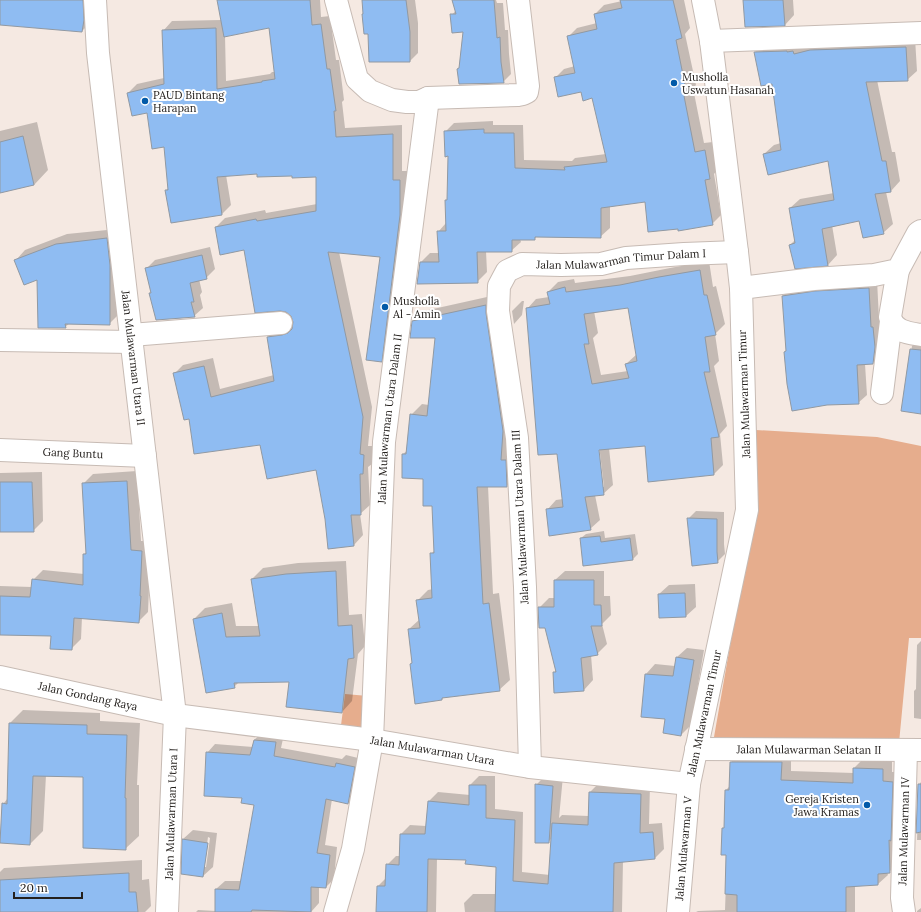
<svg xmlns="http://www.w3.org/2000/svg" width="921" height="912" viewBox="0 0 921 912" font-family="Lora,serif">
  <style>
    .green { fill: #e6ad8d }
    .shadow { fill: #0003; fill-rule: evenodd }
    .building { fill: #8fbcf2; stroke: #9199a2; fill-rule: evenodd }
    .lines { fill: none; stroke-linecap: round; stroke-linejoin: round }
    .minor-casing { stroke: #c7bbb4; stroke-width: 24 }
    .minor { stroke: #fff; stroke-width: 22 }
    .poi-dot { fill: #025aa8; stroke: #fff; stroke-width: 1.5 }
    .labels { text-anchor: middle; stroke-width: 4; stroke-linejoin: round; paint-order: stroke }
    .poi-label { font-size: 11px; fill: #24201d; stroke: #fff; text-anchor: start }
    .street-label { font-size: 11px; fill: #24201d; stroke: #fff }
  </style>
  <rect width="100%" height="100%" fill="#f5e9e2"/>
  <path class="green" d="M756 430 877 437 921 446V638H909L899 743 714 737 750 532Z
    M345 694 368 696 362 744 339 741Z"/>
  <path class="shadow" d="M0 0H92L91 22 82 31 0 24Z
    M218 0H320L321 17 330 16 336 60H339L344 100 342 102 345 128 402 125V171H408L390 352 381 361V256L339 252 372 407 368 446H373L372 464 368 467 370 505 360 514 363 535 354 545 326 519 317 469 261 444 190 418 174 374 183 365 213 358 220 389 274 375 268 337 277 328 294 326 292 316 245 249 216 227 225 218 265 210 266 213 317 204V176L258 173 226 175 231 205 222 214 166 190 169 188 165 146 148 111 128 93 137 84 164 78 163 31 172 21 221 20ZM269 27 275 72H272L270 74 226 81 225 35Z
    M363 0H415L418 23V53L410 61 369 33 364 14Z
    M453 0H496L497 3H503L505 30H508L509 54 511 74 503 82 460 67 464 30 452 15 456 10Z
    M621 0H684L690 28 685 34 696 85 693 88 704 143 713 142 718 169 714 174 721 215 712 224 645 201 610 206V228L600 237 537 236 534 239H520L521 242 511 251H486L487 272 477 282 421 262 430 253H439L438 232 446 223V201L448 198 449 155 445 132 454 123 493 121V125H523L524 160 572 161 575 158 606 154 593 97 555 78 564 69 575 66 568 37 577 28 597 23 595 14 604 5 622 1Z
    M744 0H793L794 15 785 25Z
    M915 38 917 71 907 80H877L892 152H895L900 181 891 191 886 192 893 224 883 233 860 219 832 225 837 255 828 265 795 268 790 245 796 239 790 208 800 199 834 193 829 160 764 154 774 145 781 143 773 82 755 52 764 43Z
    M37 122 48 170 34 185 0 192V131Z
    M117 229 119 314 109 324 70 323 65 327 38 279 16 260 25 250 67 234Z
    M210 247 215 269 206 278 199 279 202 292 200 295 203 308 194 316 150 293 151 292 146 269 155 260Z
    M709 261 713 287 716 286 725 324 715 334 719 361 714 366 727 426 720 434 723 465 714 474 646 445 609 448 613 485 603 494 595 495 600 520 590 529 547 510 556 500 563 499 558 453 527 309 536 299 549 297 548 292 558 282 574 279 575 283 630 276 670 268ZM628 306 637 354 626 364 628 371 601 375 593 338 598 333 594 311ZM597 445H599L604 487H602Z
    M877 280 879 319H882L881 354 873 363 865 364 867 395 858 403 787 350 783 296 791 287Z
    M496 295 517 475 507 486H488L493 594 499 593 510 680 499 690 444 697 442 699 411 664 413 661 409 629 420 619 417 601 428 590 433 589 431 554 435 550 433 505 424 478 403 454 408 450 411 415 422 404 429 405 436 337 413 322 424 311Z
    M522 301H524L522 315 514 324 512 311Z
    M921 337V413L902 410 912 346Z
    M137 471 141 541H151L148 612 138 622 82 617 81 639 71 649 52 636 0 634V586L32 587 33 580 43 570 84 574V554L87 552 83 484 93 474Z
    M42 472 43 521 33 531H0V473Z
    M696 511 724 512V544L725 554 717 562 688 519Z
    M604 531 605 538 635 534 638 554 633 559 581 538 586 534Z
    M346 561 349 615 362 614 365 646 358 654 352 701 342 712 290 681 239 682 234 687 194 619 205 608 232 603 236 626H259L252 579 263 568 298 563Z
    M565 571H604V596H610L611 615 602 624 607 644 597 654 591 655 593 680 584 690 554 673 556 670 546 627 539 608 549 598H555V580Z
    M695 584 696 607 686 616 659 594 669 585Z
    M921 641V719L914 718V691L916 689 917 645Z
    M687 648 704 650 691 725 681 735 666 718 646 674 655 664 675 666 677 657Z
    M23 710 100 713V721L140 723 137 785H139V836L125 849 84 776 46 775 43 831 30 844 3 804 8 798 10 723Z
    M263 732 284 734 281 748 342 759 346 755 362 759 356 795 348 803 332 799 325 845 337 847 334 879 326 887 319 886V903L311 912H196L198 910 216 911V889L225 881H242L255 804 243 797 207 753 215 744 253 747 254 740Z
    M741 752 791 753V771L854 773V768L864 758 892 759V772H902L899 862 889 872H887L888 875 878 884 855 885V912H696L698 911 725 910 727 854 723 829 725 827 726 790 730 786 731 762Z
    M546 775 563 776 559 818 562 815 589 816 590 792 599 783 650 785 649 824 662 823 664 849 655 858 623 861 622 912H465L464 903 473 894H496L497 866 467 859 437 858 436 912H377L378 886 387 877V865L396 856H401V834L410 825 426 826 429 801 438 792 470 795V785L479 776H495V809L523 812 522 872 550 875 552 838 548 842 536 785Z
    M921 782V840H917L919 785Z
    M193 830 217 833 213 867 203 876 183 839ZM208 837 210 838 206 867H204Z
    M142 860V880L149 879 151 906 145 912H0V872L4 868Z
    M921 908V912H917V911Z"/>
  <path class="building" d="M0 0H83L84 20 82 32 0 25Z
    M217 0H310L312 25 321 24 327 69H330L336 111H334L336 137 393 134V180H400V215L382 362 366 360 380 257 328 252 363 417 360 454 364 455 363 474H360L361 515H351L354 546 328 549 325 519 316 470 267 479 260 445 194 454 189 419 184 420 173 373 204 366 211 397 274 381 267 337 282 335 288 333 292 329 293 322 291 316 286 312 280 311 255 313 244 250 220 255 215 227 256 219 257 221 316 211V177L292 178V176L257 177V174L217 177 222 215 171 223 165 190H168L164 147 152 149 147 113 132 116 127 93 164 84 162 30 216 28 217 89 262 82V81L275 79 269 28 224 37Z
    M362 0H406L410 32V62H369L368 34H364L362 14H363Z
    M452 0H494L497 38 500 37 501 62 504 83 459 84 457 69 459 68 463 32 452 33 450 14H456Z
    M620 0H673L682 38 676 40 687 95 684 96 695 152 705 150 710 179 705 180 713 225 678 231V229L648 232 645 202 601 208V238L535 237V240H512V252H477L478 283 417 284 420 262H439L437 231H446L445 200H447L448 156 445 157 444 131 484 129V133H514L515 168 565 170 564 167 607 162 592 98 583 101 581 92 558 97 554 77 575 73 567 36 597 29 594 14 622 8Z
    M743 0H783L785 26 745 27Z
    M906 47 908 81 866 82 882 161H886L891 192 875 194 884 234 863 238 859 221 822 229 828 266 795 269 789 245 795 243 789 208 834 200 828 161 768 175 763 154 781 150 772 84 761 86 754 52 787 51V52L793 51 794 54 810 50Z
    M23 136 34 185 0 193V142Z
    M107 238 110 265V325L65 324 66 328H38L37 280 24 285 14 260 56 244Z
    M202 255 207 279 190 283 194 302H191L195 317 156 320 149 293H151L145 268Z
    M700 270 704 295H707L716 335 705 337 710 372H704L719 437 711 438 714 475 648 482 645 446 599 450 604 495 585 497 591 530 549 536 546 509 563 507 557 454 538 455 526 308 550 304 547 292 565 287 566 292 620 285 659 277ZM628 308 637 361 625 364 629 378 592 384 584 344H589L584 314Z
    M869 288 871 327H873L875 347 873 364 857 365 859 404 827 405 792 411 787 384 784 352 786 351 782 296 815 291Z
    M486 305V313L503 431 501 460H506L507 487H477L483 604 489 603 500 691 442 698V700L415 704 410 664 412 663 408 629 420 628 416 600 432 598 430 553H434L432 506H423V479L402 478V454H406L410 414 427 416 435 338H410L412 321Z
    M910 349 921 350V414L901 411Z
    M127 481 131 550 142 551 140 596H141L139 623 74 618 72 650 50 649 51 636 0 635V596L30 597 32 579 83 585V554H86L82 483Z
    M0 482H32L34 532H0Z
    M687 518 717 519V552L718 563 692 566Z
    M600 536 601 542 630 538 633 560 583 566 580 538Z
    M336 571 338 626 352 625 354 658 348 659 342 713 286 707 289 682 234 683 235 688 206 693 193 619 222 613 226 637 260 636 251 579 286 574Z
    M554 580H594V605H601L602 626H591L598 655 581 658 584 691 554 693 553 672H556L545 628H539L538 607H554Z
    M685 593 686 617 659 618 658 594Z
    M676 657 694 660 681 736 663 733 665 719 641 717 645 674 673 676Z
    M9 723 87 725V734L127 735 125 798H126V850L83 848V777L33 776 30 845 0 843 2 803 7 804Z
    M254 740 276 742 274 756 335 767 336 763 355 767 348 804 326 799 317 853 330 855 326 888 311 887V912L252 910 251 912H215V889L239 890 254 805 241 803 242 798 204 796 206 752 250 755Z
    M730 762H782L781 780 853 783V768L883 769V781L893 782 891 841 889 840 890 873 878 874V885L846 887V912H737V895L725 894 726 855H721L722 828H724L725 790H729Z
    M535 784 553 786 549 843H535Z
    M918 784H921V832L916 833Z
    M469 785H486V818L515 820 513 881 548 884 552 823 588 825 589 792 641 794 640 833 653 832 655 859 614 863 613 912H495L496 867 465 864 466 860 428 859 427 912H376L377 886H385L386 864 399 865 400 834H425L428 801 469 805Z
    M182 839 208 843 203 877 181 874Z
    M129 873V892H136L138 912H0V880Z"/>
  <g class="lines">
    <defs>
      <g id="minor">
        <path id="s1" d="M95 0 98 53 175 715 167 912"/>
        <path d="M336 0 357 79 370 91 392 100 407 102H419L428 98 518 95 523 94 527 92 528 86 518 0"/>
        <path d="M711 41 921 33"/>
        <path d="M898 270 890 317C894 332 909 333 921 335"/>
        <path d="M741 288 814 279 874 275 898 270 918 233 921 231"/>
        <path d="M131 335 281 323"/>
        <path d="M0 340 132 342"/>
        <path d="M882 393 891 321"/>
        <path id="s2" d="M0 450 145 456"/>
        <path id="s3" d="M0 677 175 715 372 740 530 767 689 784"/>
        <path id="s4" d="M696 749 921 750"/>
        <path id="s5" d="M530 767 525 587 517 438 498 311 499 286 507 271 522 264 561 265 601 264 626 258 684 254 737 252"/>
        <path id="s6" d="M335 912 353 849 372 740 384 442 428 98"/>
        <path id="s7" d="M678 912 689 784 747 510 741 288 737 252 711 41 703 0"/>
        <path id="s8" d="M904 912 902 898 906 750"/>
      </g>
    </defs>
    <use href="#minor" class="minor-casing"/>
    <use href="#minor" class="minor"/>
  </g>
  <g class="poi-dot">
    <circle cx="674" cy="83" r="4"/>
    <circle cx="145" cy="101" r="4"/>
    <circle cx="385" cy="307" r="4"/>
    <circle cx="867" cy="805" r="4"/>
  </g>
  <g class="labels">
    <g class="poi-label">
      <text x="682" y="81">Musholla<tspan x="682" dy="13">Uswatun Hasanah</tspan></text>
      <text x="153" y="99">PAUD Bintang<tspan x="153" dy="13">Harapan</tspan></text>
      <text x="393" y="305">Musholla<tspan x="393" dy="13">Al - Amin</tspan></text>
      <text x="859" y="803" text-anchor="end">Gereja Kristen<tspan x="859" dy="13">Jawa Kramas</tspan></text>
    </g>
    <g class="street-label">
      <text dy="4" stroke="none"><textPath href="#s5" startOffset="616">Jalan Mulawarman Timur Dalam I</textPath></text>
      <text dy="4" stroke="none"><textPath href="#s1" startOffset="360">Jalan Mulawarman Utara II</textPath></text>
      <text transform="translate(744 394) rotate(-92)" y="4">Jalan Mulawarman Timur</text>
      <text dy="4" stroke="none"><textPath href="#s6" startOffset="498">Jalan Mulawarman Utara Dalam II</textPath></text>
      <text dy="4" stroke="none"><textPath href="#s2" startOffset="73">Gang Buntu</textPath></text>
      <text transform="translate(520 517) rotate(-93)" y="4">Jalan Mulawarman Utara Dalam III</text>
      <text dy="4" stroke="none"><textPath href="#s3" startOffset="90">Jalan Gondang Raya</textPath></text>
      <text dy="4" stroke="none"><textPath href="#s7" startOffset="201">Jalan Mulawarman Timur</textPath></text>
      <text dy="4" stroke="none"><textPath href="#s4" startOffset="113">Jalan Mulawarman Selatan II</textPath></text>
      <text dy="4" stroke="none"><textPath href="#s3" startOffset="439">Jalan Mulawarman Utara</textPath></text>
      <text transform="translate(171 814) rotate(-88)" y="4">Jalan Mulawarman Utara I</text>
      <text dy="4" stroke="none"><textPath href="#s8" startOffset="81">Jalan Mulawarman IV</textPath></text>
      <text dy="4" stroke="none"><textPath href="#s7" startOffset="64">Jalan Mulawarman V</textPath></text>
    </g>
  </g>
  <path d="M14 892v6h68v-6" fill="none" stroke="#24201d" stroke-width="2"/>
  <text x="20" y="892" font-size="12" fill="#24201d" stroke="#ffffff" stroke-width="3" paint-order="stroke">20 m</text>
</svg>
